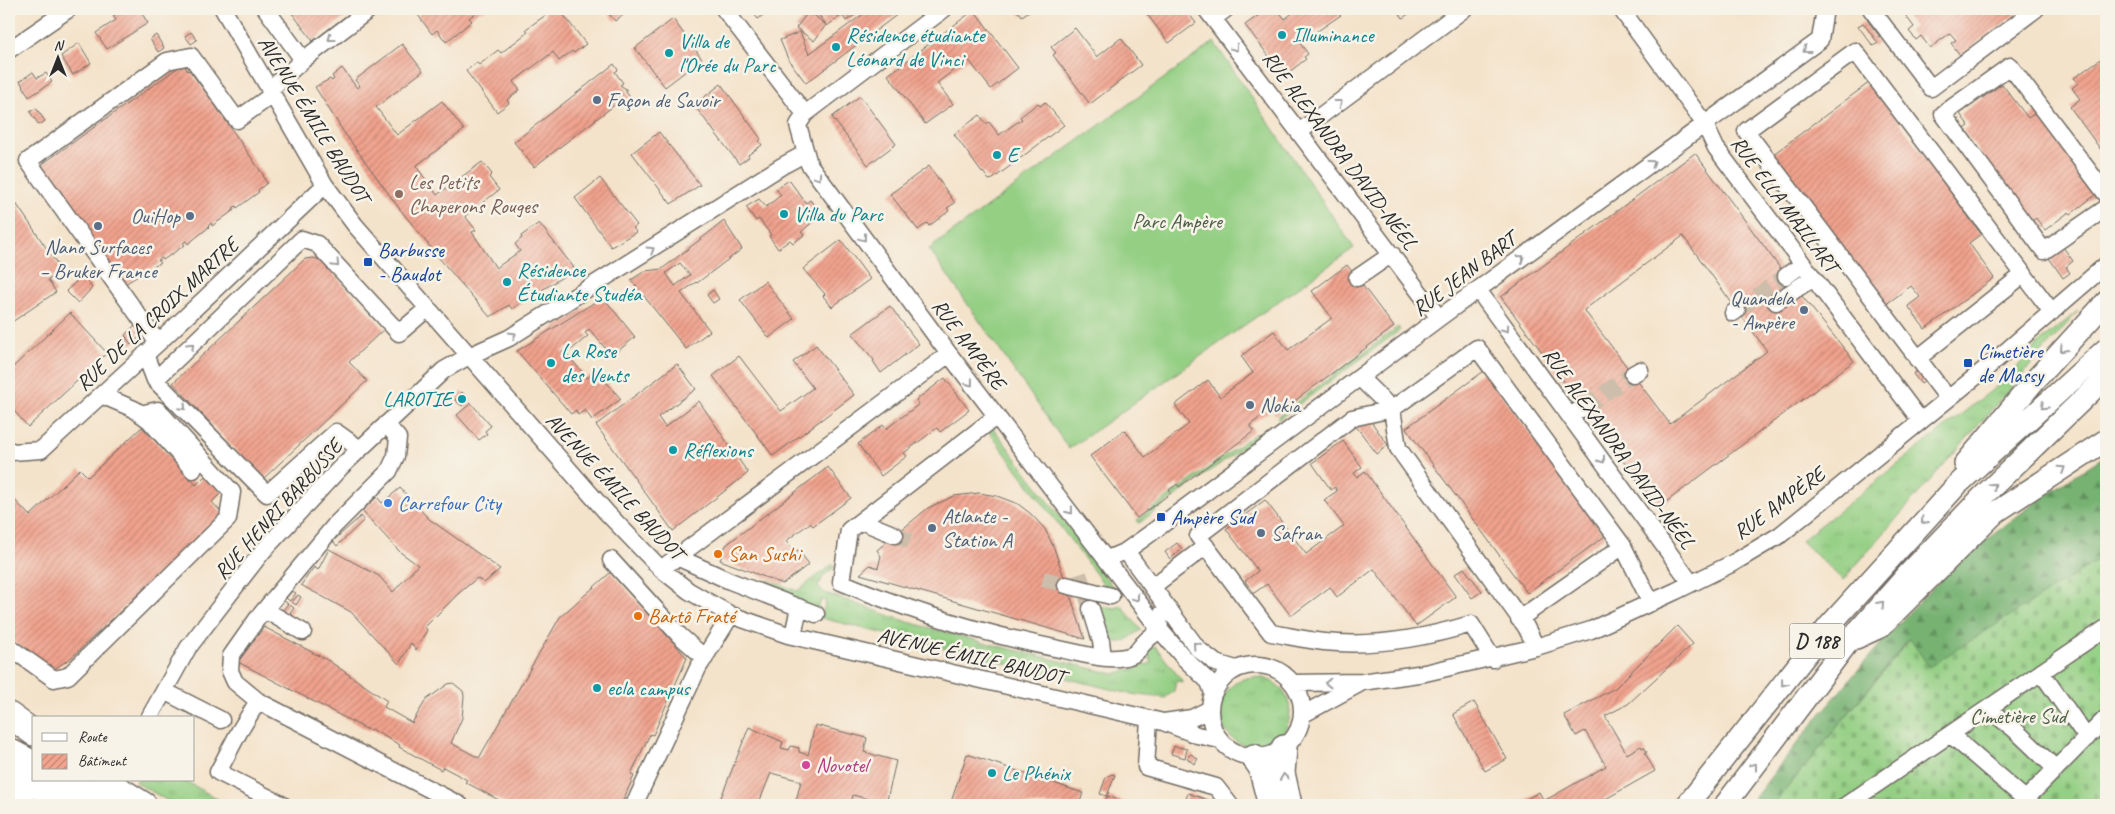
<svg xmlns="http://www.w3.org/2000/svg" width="2115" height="814" viewBox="0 0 2115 814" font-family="Caveat,sans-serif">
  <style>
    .grass { fill: url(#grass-tufts); stroke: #607d58 }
    .forest { fill: url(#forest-firs); stroke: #516e4e }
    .cemetery { fill: url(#cemetery-stones); stroke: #607d58 }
    .garden { fill: #94cf84; stroke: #607d58 }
    .building { fill: url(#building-hatch); fill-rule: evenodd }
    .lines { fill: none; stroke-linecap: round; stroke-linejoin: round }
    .minor-tunnel { stroke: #ccbeab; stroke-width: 16; stroke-dasharray: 16 8; stroke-linecap: butt }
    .minor-casing { stroke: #716b63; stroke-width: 19 }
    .major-casing { stroke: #716b63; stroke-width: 24 }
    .highway-casing { stroke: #716b63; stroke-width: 28 }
    .minor { stroke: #fff; stroke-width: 16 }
    .major { stroke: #fff; stroke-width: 21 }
    .highway { stroke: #fff; stroke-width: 25 }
    .oneway { stroke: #a0a0a0 }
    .culture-dot { fill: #0f9aa8; stroke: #f7f3e8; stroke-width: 2 }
    .service-dot { fill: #5c6f8a; stroke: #f7f3e8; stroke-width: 2 }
    .education-dot { fill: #8d6e63; stroke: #f7f3e8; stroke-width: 2 }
    .transit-dot { fill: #1a4fb4; stroke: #f7f3e8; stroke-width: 2 }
    .shop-dot { fill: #3f7fe0; stroke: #f7f3e8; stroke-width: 2 }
    .food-dot { fill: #e8710a; stroke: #f7f3e8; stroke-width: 2 }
    .hotel-dot { fill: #d1479c; stroke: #f7f3e8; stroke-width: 2 }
    .labels { text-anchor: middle; stroke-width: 5; stroke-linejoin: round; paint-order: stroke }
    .shield { fill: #f7f3e8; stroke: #686764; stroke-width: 1 }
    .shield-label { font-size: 20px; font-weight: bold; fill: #2b2b2b }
    .culture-label { font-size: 21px; fill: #0d838f; stroke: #f7f3e8; text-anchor: start }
    .service-label { font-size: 21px; fill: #4e5e75; stroke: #f7f3e8; text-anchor: start }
    .street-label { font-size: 21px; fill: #2b2b2b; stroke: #f7f3e8 }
    .education-label { font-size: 21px; fill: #785e54; stroke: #f7f3e8; text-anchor: start }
    .park-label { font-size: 21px; fill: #4a5c46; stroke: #f7f3e8 }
    .transit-label { font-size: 21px; fill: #164399; stroke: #f7f3e8; text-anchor: start }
    .shop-label { font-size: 21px; fill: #366cbe; stroke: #f7f3e8; text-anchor: start }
    .food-label { font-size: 21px; fill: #c56008; stroke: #f7f3e8; text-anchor: start }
    .hotel-label { font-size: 21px; fill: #b23c85; stroke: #f7f3e8; text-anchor: start }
  </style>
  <defs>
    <pattern id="grass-tufts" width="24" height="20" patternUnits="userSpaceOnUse" patternTransform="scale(1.25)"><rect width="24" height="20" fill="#94cf84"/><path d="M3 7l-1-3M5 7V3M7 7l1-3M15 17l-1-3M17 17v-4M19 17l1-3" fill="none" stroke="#80b272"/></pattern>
    <pattern id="forest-firs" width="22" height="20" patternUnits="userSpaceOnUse" patternTransform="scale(1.25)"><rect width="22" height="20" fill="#77b272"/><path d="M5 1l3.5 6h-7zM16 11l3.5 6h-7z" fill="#62915e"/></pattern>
    <pattern id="cemetery-stones" width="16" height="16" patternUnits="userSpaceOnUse" patternTransform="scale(1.25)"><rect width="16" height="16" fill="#94cf84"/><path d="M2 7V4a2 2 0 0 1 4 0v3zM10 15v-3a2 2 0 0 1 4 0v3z" fill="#80b272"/></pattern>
    <pattern id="building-hatch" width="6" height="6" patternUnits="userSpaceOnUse" patternTransform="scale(1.25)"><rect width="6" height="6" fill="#f1a38e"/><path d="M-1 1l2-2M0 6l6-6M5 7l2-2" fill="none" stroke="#c38574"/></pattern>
  </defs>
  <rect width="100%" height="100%" fill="#f7f3e8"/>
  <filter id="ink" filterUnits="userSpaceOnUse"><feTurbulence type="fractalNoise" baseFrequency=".02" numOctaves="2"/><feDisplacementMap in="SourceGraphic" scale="10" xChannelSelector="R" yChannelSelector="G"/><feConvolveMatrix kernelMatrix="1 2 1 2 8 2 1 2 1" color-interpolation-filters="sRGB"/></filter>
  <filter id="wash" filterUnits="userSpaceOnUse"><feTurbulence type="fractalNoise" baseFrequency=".0096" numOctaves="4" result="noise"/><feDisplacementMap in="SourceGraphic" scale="20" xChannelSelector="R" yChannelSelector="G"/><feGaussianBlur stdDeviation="1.12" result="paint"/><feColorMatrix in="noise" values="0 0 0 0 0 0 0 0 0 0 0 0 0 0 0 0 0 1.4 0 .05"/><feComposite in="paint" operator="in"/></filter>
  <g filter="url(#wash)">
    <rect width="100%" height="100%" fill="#f4e3cb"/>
    <path class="grass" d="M2078 311 1843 580 1801 541 2006 379 2041 341Z
      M1398 327 1400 330 1279 419 1277 417Z
      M991 425 1113 587 1108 590 986 428Z
      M1256 433 1258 436 1139 523 1137 520Z
      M833 564 835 567 824 575 818 587 825 593 908 622 994 645 1114 674 1152 663 1147 651 1155 646 1183 682 1176 681 1174 691 1165 698 1130 694 821 618 826 601 821 600 818 609 765 589 768 580 797 591Z
      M1121 605 1141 630C1127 637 1129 645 1112 641L1100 606 1116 608Z
      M1220 712a35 35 0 1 1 70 0a35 35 0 1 1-70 0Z
      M136 780H184L228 805H175L135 782Z"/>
    <path class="forest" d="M2106 455V555L1929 668 1909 639 1773 805H1749C1788 754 1828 704 1871 655 1899 623 1927 591 1960 562 2005 523 2055 488 2106 455Z"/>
    <path class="cemetery" d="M2106 555V805H1773L1910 639 1929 667Z"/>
    <path class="garden" d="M1214 42 1354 248 1069 449 929 249Z"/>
    <g id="blocks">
      <path class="building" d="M124 9H139L148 23 107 49 96 33 116 20 113 16Z
        M289 9H355L313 41Z
        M426 9H486L481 12 480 10 469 18 472 21 446 42 437 30 432 34 418 15Z
        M548 9H559L586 44 574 53 572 51 559 61 553 52 513 82 520 90 507 100 509 103 497 112 466 71 477 62 479 65 498 50 501 53 528 32 526 29 546 15 544 12Z
        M605 9H631L615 21Z
        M750 9H771L758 19Z
        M818 9H864L846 21 842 15 827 26 816 11Z
        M870 9H894L898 14 806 83 788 59 780 40 800 32 809 54Z
        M1016 9H1032L1022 16Z
        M1143 9H1185L1196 23 1169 43Z
        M1267 9H1277L1285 19 1297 9H1346L1340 14 1341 15 1300 43 1308 54 1304 57 1306 59 1284 76 1245 25Z
        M1396 9H1415L1403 18Z
        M1901 9H2023L1960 55 1951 43 1956 40 1950 33 1930 48 1921 36 1916 40 1909 31 1914 27Z
        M974 10 1018 68 991 89 968 59 937 83 953 104 925 124 888 75Z
        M809 11 826 25 814 41 796 28Z
        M1870 17 1883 34 1880 37 1867 20Z
        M673 19 702 59 665 87 635 48Z
        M1863 23 1878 43 1873 46 1858 26Z
        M1075 28 1097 57 1121 38 1141 65 1090 104 1053 55 1056 53 1051 47Z
        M191 32 197 40 191 44 185 36Z
        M156 35 164 48 158 52 150 39Z
        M79 43 91 63 73 75 61 56Z
        M402 44 423 71 376 107 397 135 442 101 464 130 416 166 437 195 482 162 492 174 489 177 499 190 465 216 476 230 472 232 496 268 520 251 515 244 522 238 521 236 539 223 575 269 512 309 509 305 490 317 439 258 399 208 343 131 315 87 330 79 332 81 334 79 332 76 342 68 357 88 360 86 355 80Z
        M2106 55V157L2070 107 2080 99 2072 88 2078 83 2074 78Z
        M183 64 188 71 189 70 210 98 264 176 263 177 267 183 258 190 259 192 237 208 236 206 233 208 234 210 212 226 211 223 208 226 209 227 188 244 186 241 183 243 185 245 163 260 162 258 158 260 160 263 123 285 41 165Z
        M614 64 618 70 615 72 623 83 620 85 626 89V92L632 100 625 105 621 100 534 167 514 142Z
        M33 72 37 78 46 73 52 82 29 97 20 81Z
        M1870 82 1981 234 1969 243 1994 278 1925 329 1908 306 1920 297 1911 286 1885 305 1772 155Z
        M721 84 761 139 759 141 762 145 748 155 749 157 739 164 694 105Z
        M2002 84 2028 118 2039 110 2099 192 2071 214 2069 212 2045 230 2036 218 2031 222 1963 130 1969 126 1960 114Z
        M860 96 896 144 868 165 832 117Z
        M1045 102 1064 125 993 179 989 180 983 172 982 173 954 134 980 115 986 124 989 122 999 135 1022 119 1020 117 1038 103 1040 106Z
        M36 108 45 121 39 125 30 112Z
        M659 132 700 185 671 204 632 153Z
        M1695 153 1786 276 1854 361 1658 508 1501 297ZM1683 236 1767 351 1670 424 1584 310Z
        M929 166 955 203 947 208 949 211 929 226 927 223 918 230 890 194Z
        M600 178 637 225 633 228 636 232 611 247 575 198Z
        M789 180 806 203 810 200 819 212 814 216 816 219 801 232 804 235 793 243 790 240 778 249 769 236 771 235 759 219 756 221 746 207 759 199 766 207 781 195 776 189Z
        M9 193 62 271 48 280 56 292 9 324Z
        M724 221 742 249 697 283 696 282 681 293 710 331 686 349 631 280 645 271 662 269ZM680 263 690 275 675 286 666 273Z
        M841 240 870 279 832 307 823 296 825 294 803 269Z
        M2063 247 2073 261 2066 267 2070 273 2063 278 2049 258Z
        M313 258 321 260 384 329 349 362 367 381 263 479 173 383 305 259Z
        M1347 265 1394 327 1276 415 1272 409 1250 425 1254 431 1179 487 1177 484 1169 490 1171 493 1137 518 1090 456 1125 430 1145 457 1189 424 1175 405 1208 380 1220 397 1253 373 1241 356 1274 331 1288 350 1332 318 1312 291Z
        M83 275 92 288 78 303 66 291Z
        M765 281 794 319 769 338 740 300Z
        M713 290 719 299 713 303 707 295Z
        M603 297 635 337 612 356 589 329 585 333 588 336 571 350 568 347 562 352 564 354 566 353 587 378 597 371 621 399 592 420 585 410 578 415 576 410 571 414 517 351Z
        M890 306 919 344 881 373 873 361 874 360 852 334Z
        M70 313 107 353 28 427 9 405V371Z
        M134 326 139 331 137 333 140 337 131 345 125 335Z
        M816 345 854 395 773 456 713 376 739 356 781 411 813 388 793 362Z
        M677 364 696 389 658 417 665 427 699 401 748 473 673 531 596 425Z
        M1484 371 1605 536 1527 593 1406 428Z
        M1918 371 1925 381 1921 384 1913 374Z
        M945 378 969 410 940 432 937 428 904 453 907 456 881 476 858 444 883 425 886 429 919 404 916 400Z
        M462 392 469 399 462 406 455 400Z
        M471 403 491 426 485 431 487 434 479 440 457 415Z
        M1367 416 1388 445 1377 454 1355 425Z
        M142 427 196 485 206 475 222 492 212 502 223 514 72 657 53 670 9 639V494L30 516 80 469 88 477Z
        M1343 441 1362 467 1354 473 1357 477 1365 471 1456 597 1416 626 1374 569 1337 597 1330 587 1291 616 1267 584 1254 593 1245 581 1258 571 1226 529 1265 500 1306 554 1344 526 1324 500 1337 491 1335 487 1331 490 1312 463Z
        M828 467 851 498 813 526 810 523 786 541 794 552 798 550 809 564 783 584 720 560 726 545Z
        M400 488 429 519 500 569 484 583 477 578 459 593 425 627 427 630 416 650 411 643 399 664 351 612 301 585 314 567 318 570 329 549 379 576 393 592 418 565 400 552 362 511 377 497 382 503Z
        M979 493 997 496 1018 504 1031 514 1045 529 1054 548 1085 639 860 574 870 565 878 568 881 556 877 550 928 508 954 496Z
        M361 516 364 520 337 546 333 541Z
        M1177 543 1182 549 1170 559 1165 552Z
        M1464 568 1482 591 1472 598 1455 574Z
        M611 572 687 658 653 735 650 734 631 774 634 776 621 805H508L465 782 467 780 460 776 443 767 441 770 399 747 400 745 371 729 370 731 238 662 264 627 329 661 387 701 384 707 412 723 426 700 448 684 453 683 463 691 464 696 462 718 451 743 479 758 560 617Z
        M292 591 296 593 290 601 286 598Z
        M298 595 301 597 296 605 292 602Z
        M284 601 288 604 282 611 278 608Z
        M290 605 294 608 288 616 284 613Z
        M1677 626 1693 644 1628 704 1605 716 1627 754 1641 746 1642 748 1644 747 1647 752 1645 753 1655 771 1595 805H1516L1539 792 1544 801 1606 766 1585 731 1576 736 1564 715 1615 688Z
        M1474 702 1507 759 1485 771 1453 714Z
        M815 725 867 738 864 752 896 761 886 804 853 795 850 805H795L801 781 771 773 758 805H718L749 727 783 742 781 748 789 750 791 746 799 748V752L808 755Z
        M1174 746 1187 749 1185 758 1171 754Z
        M967 754 1083 793 1079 805H950Z
        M1191 754 1198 759 1194 764 1187 758Z
        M1112 774 1115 775 1107 796 1100 794 1106 777Z
        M1188 793 1222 805H1184Z
        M1107 796 1133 805H1104Z"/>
    </g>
  </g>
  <g filter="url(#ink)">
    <use href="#blocks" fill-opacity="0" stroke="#716b63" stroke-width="1"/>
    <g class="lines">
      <path class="minor-tunnel" d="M1737 310 1786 276
        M1584 407 1633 374
        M895 535 918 544
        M1079 574 1091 609
        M1043 579 1066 585"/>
      <defs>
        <path id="minor" d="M223 9 325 185 355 225 607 513 661 569 689 591 731 615 788 635 1163 722 1197 735 1220 740
          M266 9 303 60 370 9
          M724 9 805 114
          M944 9 805 114 798 125 809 164 949 354 1160 630 1185 659 1209 682 1213 693
          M1206 9 1439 318
          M1621 9 1704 123 1716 148 1920 420
          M1871 9 1931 88 2036 9
          M1214 18 1226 9
          M9 50 69 9
          M269 90 303 60
          M1299 132 1464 9
          M2106 194 2010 66 1943 114 2044 251 2106 208
          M1786 276 1803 264
          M1357 278 1392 254
          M1478 290 1691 583
          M1776 302 1813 278
          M1733 313 1737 310
          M158 343 28 161 167 61 191 56 237 120 272 95
          M145 354 155 380 267 494 336 432 360 449
          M1917 359 2024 274
          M1633 374 1640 370
          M1360 378 1392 409 1398 448 1526 627 1536 647
          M155 380 302 239 317 244 399 333 428 308
          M101 395 134 409 149 420 193 470
          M1947 397 1746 131 1855 51 2052 312
          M997 416 849 530 841 582C912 612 987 635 1064 650 1084 654 1111 663 1132 655 1139 652 1140 646 1145 642 1149 637 1155 634 1160 630L1159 617 1167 608
          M1570 416 1584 407
          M9 450 12 452 41 450 158 343 325 185
          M861 521 895 535
          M1126 551 1198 649 1216 663 1236 669
          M677 557 730 581 816 614
          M1107 559 1126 551 1147 536 1439 318 1820 40 1825 9
          M611 560 679 635 705 658
          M661 569 949 354
          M1066 585 1111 596
          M1152 587 1206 546
          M1091 609 1101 641 1103 657
          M265 610 303 632
          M1519 619 1623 546
          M793 636 799 607
          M9 647 54 679 68 676 228 519 232 492 158 410 140 414
          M1493 659 1471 624C1425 638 1373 647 1324 642 1306 640 1289 636 1271 633L1198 536 1352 418 1392 409 1477 348 1623 546 1651 603
          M1210 711a46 46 0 1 1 92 0a46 46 0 1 1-92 0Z
          M2041 672 2087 738
          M1293 683 1362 682 1425 673 1536 647 1591 630 1676 591 1733 563 1780 535 1990 365 2106 265
          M164 691 221 720
          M258 701 235 682 230 671 231 656 257 619 335 525 389 471 396 456 398 438 386 424
          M1988 709 2014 729 2056 769
          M1302 715 1359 684
          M149 718 188 648 262 552 341 467 444 370 469 356 509 338 782 166 806 153
          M1149 719 1146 767 1216 787 1230 805
          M1164 722 1192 718 1210 709
          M1951 735 2032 805
          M283 805 218 772 239 732 258 701 460 805
          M634 805 698 668 731 615
          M1846 805 2106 628
          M2020 805 2106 718"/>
        <path id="major" d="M1965 464 2035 380 2106 302
          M1856 638 1880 627 1996 512 2106 440
          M1687 805 1829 626 1957 485 2106 349
          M1725 805 1849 641 1909 573 1981 498 2106 377"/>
        <path id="highway" d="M9 715 34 733
          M1284 748 1282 773 1289 805
          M9 751 34 764
          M1254 757 1261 767 1271 805
          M9 770 72 805
          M66 780 115 805
          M104 780 144 805
          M9 797 23 805"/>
      </defs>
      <use href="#minor" class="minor-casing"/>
      <use href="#major" class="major-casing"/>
      <use href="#highway" class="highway-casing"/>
      <use href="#minor" class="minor"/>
      <use href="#major" class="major"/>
      <use href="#highway" class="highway"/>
    </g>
    <defs><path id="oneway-chevron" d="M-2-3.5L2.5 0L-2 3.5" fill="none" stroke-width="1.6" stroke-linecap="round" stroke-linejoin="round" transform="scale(1.25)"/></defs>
    <g class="oneway">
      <use href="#oneway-chevron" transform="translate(331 38) rotate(143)"/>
      <use href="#oneway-chevron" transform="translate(1235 48) rotate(53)"/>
      <use href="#oneway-chevron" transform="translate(1806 50) rotate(144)"/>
      <use href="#oneway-chevron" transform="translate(1339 103) rotate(-37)"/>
      <use href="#oneway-chevron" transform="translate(1652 163) rotate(-36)"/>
      <use href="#oneway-chevron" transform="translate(818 177) rotate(56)"/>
      <use href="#oneway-chevron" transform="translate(863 238) rotate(53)"/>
      <use href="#oneway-chevron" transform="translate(651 250) rotate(-32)"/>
      <use href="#oneway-chevron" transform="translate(1521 258) rotate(-36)"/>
      <use href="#oneway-chevron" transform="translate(336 264) rotate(47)"/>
      <use href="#oneway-chevron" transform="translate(1506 329) rotate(54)"/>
      <use href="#oneway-chevron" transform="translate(513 335) rotate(-30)"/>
      <use href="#oneway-chevron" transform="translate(191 346) rotate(-44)"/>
      <use href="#oneway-chevron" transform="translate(2063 349) rotate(132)"/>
      <use href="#oneway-chevron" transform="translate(970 383) rotate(52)"/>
      <use href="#oneway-chevron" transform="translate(2044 406) rotate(137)"/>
      <use href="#oneway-chevron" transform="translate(183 407) rotate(46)"/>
      <use href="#oneway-chevron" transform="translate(1602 460) rotate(54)"/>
      <use href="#oneway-chevron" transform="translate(2062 469) rotate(-33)"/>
      <use href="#oneway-chevron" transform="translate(1993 486) rotate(-44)"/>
      <use href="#oneway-chevron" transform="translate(1070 511) rotate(52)"/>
      <use href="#oneway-chevron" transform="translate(1924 521) rotate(132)"/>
      <use href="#oneway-chevron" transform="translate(1136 598) rotate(53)"/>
      <use href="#oneway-chevron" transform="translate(1881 604) rotate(-48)"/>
      <use href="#oneway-chevron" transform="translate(1196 645) rotate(-131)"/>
      <use href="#oneway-chevron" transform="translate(1328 683) rotate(179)"/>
      <use href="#oneway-chevron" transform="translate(1784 683) rotate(128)"/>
      <use href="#oneway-chevron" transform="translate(1754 766) rotate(-53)"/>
      <use href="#oneway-chevron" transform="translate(1284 777) rotate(-97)"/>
    </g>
  </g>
  <g class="culture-dot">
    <circle cx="1282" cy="35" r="5"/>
    <circle cx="836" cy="47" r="5"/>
    <circle cx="669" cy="53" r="5"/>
    <circle cx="997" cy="155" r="5"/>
    <circle cx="784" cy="214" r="5"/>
    <circle cx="507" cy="282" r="5"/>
    <circle cx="551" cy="363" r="5"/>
    <circle cx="462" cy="399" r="5"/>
    <circle cx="673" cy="450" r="5"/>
    <circle cx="597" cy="688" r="5"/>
    <circle cx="992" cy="773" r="5"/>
  </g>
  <g class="service-dot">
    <circle cx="597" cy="100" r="5"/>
    <circle cx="190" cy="216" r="5"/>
    <circle cx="98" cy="226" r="5"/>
    <circle cx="1804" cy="310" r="5"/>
    <circle cx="1250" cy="405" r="5"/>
    <circle cx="932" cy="528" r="5"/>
    <circle cx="1261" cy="533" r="5"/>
  </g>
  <circle class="education-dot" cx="399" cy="194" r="5"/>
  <g class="transit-dot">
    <rect x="363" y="257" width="10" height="10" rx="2.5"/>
    <rect x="1963" y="358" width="10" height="10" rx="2.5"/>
    <rect x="1156" y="512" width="10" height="10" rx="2.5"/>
  </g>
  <circle class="shop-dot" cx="388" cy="503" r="5"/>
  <g class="food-dot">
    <circle cx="718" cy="554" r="5"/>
    <circle cx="638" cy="616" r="5"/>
  </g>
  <circle class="hotel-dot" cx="806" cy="765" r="5"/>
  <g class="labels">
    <rect class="shield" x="1789.5" y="623.5" width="55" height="35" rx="4"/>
    <g class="shield-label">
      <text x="1817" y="648">D 188</text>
    </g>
    <g class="culture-label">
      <text x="846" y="42">Résidence étudiante<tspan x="846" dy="24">Léonard de Vinci</tspan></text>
      <text x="1292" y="42">Illuminance</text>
      <text x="679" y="48">Villa de<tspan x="679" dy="24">l'Orée du Parc</tspan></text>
      <text x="1007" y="162">E</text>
      <text x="794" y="221">Villa du Parc</text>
      <text x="517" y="277">Résidence<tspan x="517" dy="24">Étudiante Studéa</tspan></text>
      <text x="561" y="358">La Rose<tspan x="561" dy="24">des Vents</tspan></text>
      <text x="452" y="406" text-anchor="end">LAROTIE</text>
      <text x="683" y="457">Réflexions</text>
      <text x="607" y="695">ecla campus</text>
      <text x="1002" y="780">Le Phénix</text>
    </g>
    <g class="service-label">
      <text x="607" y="107">Façon de Savoir</text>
      <text x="180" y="223" text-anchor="end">OuiHop</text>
      <text x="98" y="254" text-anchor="middle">Nano Surfaces<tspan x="98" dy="24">– Bruker France</tspan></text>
      <text x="1794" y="305" text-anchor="end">Quandela<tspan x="1794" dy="24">- Ampère</tspan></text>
      <text x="1260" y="412">Nokia</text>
      <text x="942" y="523">Atlante -<tspan x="942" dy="24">Station A</tspan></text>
      <text x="1271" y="540">Safran</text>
    </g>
    <g class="street-label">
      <text transform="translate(314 119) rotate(58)" y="7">AVENUE ÉMILE BAUDOT</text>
      <text transform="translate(1340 150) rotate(53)" y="7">RUE ALEXANDRA DAVID-NÉEL</text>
      <text transform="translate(1785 204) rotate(53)" y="7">RUE ELLA MAILLART</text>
      <text transform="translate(1464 274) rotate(-37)" y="7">RUE JEAN BART</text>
      <text transform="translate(157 314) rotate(-43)" y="7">RUE DE LA CROIX MARTRE</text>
      <text transform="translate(969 344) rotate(53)" y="7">RUE AMPÈRE</text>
      <text transform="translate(1619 448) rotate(54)" y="7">RUE ALEXANDRA DAVID-NÉEL</text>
      <text transform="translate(615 486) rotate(47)" y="7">AVENUE ÉMILE BAUDOT</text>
      <text transform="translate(1779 503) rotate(-36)" y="7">RUE AMPÈRE</text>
      <text transform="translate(278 509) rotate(-48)" y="7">RUE HENRI BARBUSSE</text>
      <text transform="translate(971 656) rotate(13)" y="7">AVENUE ÉMILE BAUDOT</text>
    </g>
    <g class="education-label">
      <text x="409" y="189">Les Petits<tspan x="409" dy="24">Chaperons Rouges</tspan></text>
    </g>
    <g class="park-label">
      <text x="1177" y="228">Parc Ampère</text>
      <text x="2018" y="723">Cimetière Sud</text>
    </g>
    <g class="transit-label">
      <text x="378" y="257">Barbusse<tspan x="378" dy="24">- Baudot</tspan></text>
      <text x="1978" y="358">Cimetière<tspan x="1978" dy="24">de Massy</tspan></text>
      <text x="1171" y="524">Ampère Sud</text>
    </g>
    <g class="shop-label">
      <text x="398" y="510">Carrefour City</text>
    </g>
    <g class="food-label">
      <text x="728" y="561">San Sushi</text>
      <text x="648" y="623">Bartô Fraté</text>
    </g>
    <g class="hotel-label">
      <text x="816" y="772">Novotel</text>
    </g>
  </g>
  <rect width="2115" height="814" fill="none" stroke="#f7f3e8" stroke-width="30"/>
  <rect x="32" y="716" width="162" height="65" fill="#f7f3e8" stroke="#a5a39c"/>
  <rect x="42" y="733" width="25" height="8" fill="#ffffff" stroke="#a5a39c"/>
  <text x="78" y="742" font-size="15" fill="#2b2b2b">Route</text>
  <rect x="42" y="754" width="25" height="15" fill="url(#building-hatch)" stroke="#a5a39c"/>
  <text x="78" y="766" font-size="15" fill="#2b2b2b">Bâtiment</text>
  <g transform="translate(58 58)" stroke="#f7f3e8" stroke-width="4" paint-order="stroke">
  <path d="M0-4L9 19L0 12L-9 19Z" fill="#2b2b2b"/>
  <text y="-8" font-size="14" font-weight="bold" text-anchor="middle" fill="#2b2b2b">N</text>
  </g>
</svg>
